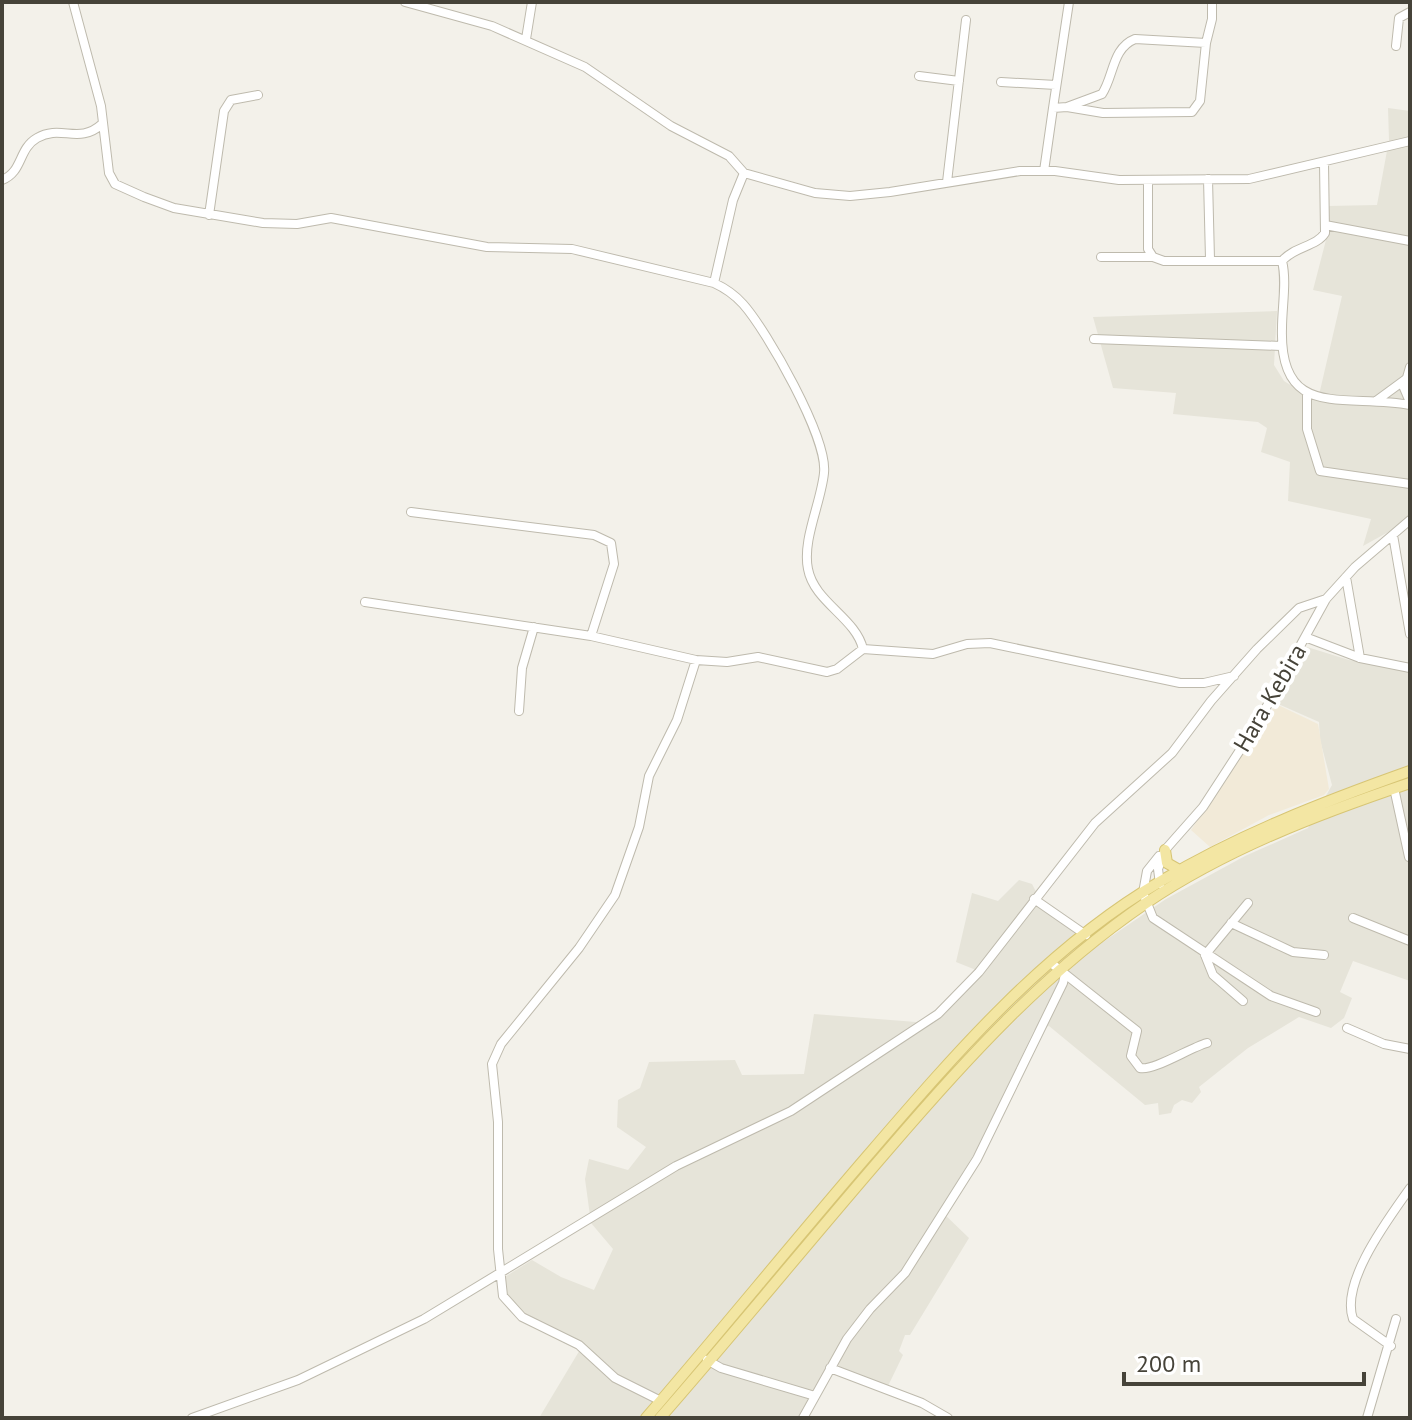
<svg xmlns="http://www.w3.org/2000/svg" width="1412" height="1420" viewBox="0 0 1412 1420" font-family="'PT Sans',sans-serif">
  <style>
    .residential { fill: #e6e4d9 }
    .commercial { fill: #f2ead8 }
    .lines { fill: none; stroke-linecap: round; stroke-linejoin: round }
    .minor-casing { stroke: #bebaad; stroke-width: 10 }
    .major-casing { stroke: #d7c574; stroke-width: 12 }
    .minor { stroke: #fff; stroke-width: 8 }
    .major { stroke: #f3e6a3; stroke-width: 10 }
    .labels { text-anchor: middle; stroke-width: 8; stroke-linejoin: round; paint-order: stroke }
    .street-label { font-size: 24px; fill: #464339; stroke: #fff }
  </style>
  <rect width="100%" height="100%" fill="#f3f1ea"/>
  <path class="residential" d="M1388 108 1410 111V520L1363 546 1371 519 1288 501 1290 462 1261 452 1267 428 1258 422 1173 414 1176 393 1113 388 1093 317 1277 311 1274 365 1284 381 1313 399 1319 395 1342 296 1313 290 1326 240 1328 206 1377 205 1389 140Z
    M1307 647 1349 660 1410 670V981L1353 961 1340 992 1352 998 1344 1018 1331 1028 1299 1017 1248 1048 1199 1087 1201 1092 1192 1103 1182 1100 1174 1105 1171 1113 1159 1115 1158 1103 1145 1105 1049 1026 1034 1030 986 1134 940 1210 969 1238 910 1335H905L899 1351 903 1355 888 1386 830 1364 798 1418H539L581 1348 521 1314 506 1299 500 1280 532 1260 561 1277 594 1290 613 1249 591 1223 585 1179 589 1159 628 1170 646 1147 617 1127 618 1100 640 1088 649 1062 735 1060 742 1075 804 1074 814 1014 916 1022 944 1012 981 972 956 962 972 893 998 901 1019 880 1032 884 1047 913 1103 942 1166 899 1245 856 1308 828 1332 785 1320 740 1319 722 1276 703Z"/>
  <path class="commercial" d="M1276 704 1318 724 1329 789 1324 795 1269 815 1210 847 1191 830Z"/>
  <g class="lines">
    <defs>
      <path id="minor" d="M73 2 101 106 109 173 115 184 144 197 174 208 263 223 297 224 331 218 487 247 572 249 714 283C725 288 734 294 743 304 767 331 828 438 824 473 821 503 802 540 808 569 814 602 856 618 863 649
        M405 2 492 26 585 67 671 126 729 156 744 173 815 193 850 196 890 192 1020 171H1055L1119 180 1249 179 1410 141
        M526 39 532 2
        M1396 46 1399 18 1410 12
        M919 76 959 81
        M1001 82 1056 85
        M1067 107 1103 113 1192 112 1200 101 1206 43
        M1053 108 1069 2
        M1044 171 1053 108 1067 107 1102 94C1114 76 1112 48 1135 39L1206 43 1212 19V2
        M1208 179 1210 259
        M2 180C23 172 18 149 37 138 61 124 79 145 102 124
        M1148 181V249L1153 257 1164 261H1282
        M947 182 966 20
        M209 215 224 111 231 100 258 95
        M1325 225 1410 241
        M1101 257H1153
        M1282 261C1287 281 1282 307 1282 328 1279 421 1344 393 1410 405
        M1282 261C1295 246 1316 247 1325 233L1324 163
        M714 283 733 200 744 173
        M1094 339 1281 346
        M1410 367 1404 388 1410 402
        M1307 393V429L1320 471 1410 484
        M1376 401 1406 379
        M411 512 594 535 611 543 614 564 591 636
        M1393 535 1410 634
        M1346 577 1360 658
        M365 602 591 636 696 660 727 662 758 657 827 672 837 669 863 649 933 654 967 644 990 643 1180 683H1204L1234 676
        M1305 637 1360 658 1410 668
        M519 711 522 668 534 627
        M1394 788 1409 857
        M1159 856 1147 871 1143 893 1153 918 1271 996 1316 1012
        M1160 884 1158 869 1165 850 1203 807 1257 724 1326 599 1355 567 1410 520
        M1034 899 1086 935
        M1353 918 1410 941
        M1231 923 1293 952 1324 955
        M1205 955 1248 903
        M1205 955 1213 975 1243 1001
        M1065 974 1137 1031 1131 1056 1140 1068C1154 1071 1189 1048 1207 1043
        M1347 1028 1384 1044 1410 1049
        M1391 1346 1353 1319C1340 1282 1389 1218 1410 1188
        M707 1360 721 1368 815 1396
        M830 1368 922 1403 948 1418
        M661 1401 615 1378 579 1345 522 1317 503 1296 498 1249V1122L492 1064 501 1044 579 948 615 895 639 827 649 776 677 720 696 660
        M192 1418 298 1380 424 1319 676 1166 791 1111 938 1014 979 972 1095 823 1172 753 1211 701 1257 649 1299 608 1326 599
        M803 1418 847 1339 870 1309 905 1273 977 1159 1063 983 1065 974 1051 963
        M1367 1418 1396 1319"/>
      <path id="major" d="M1165 850 1167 863 1181 871
        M646 1418C721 1331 794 1241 869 1154 955 1054 1046 948 1161 881 1240 834 1323 802 1410 771
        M660 1418C737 1330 811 1239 888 1150 966 1059 1046 971 1146 903 1226 849 1318 814 1410 783"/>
    </defs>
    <use href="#minor" class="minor-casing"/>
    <use href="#major" class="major-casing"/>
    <use href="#minor" class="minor"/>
    <use href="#major" class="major"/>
  </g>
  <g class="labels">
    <g class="street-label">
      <text transform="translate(1270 698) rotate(-60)" y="8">Hara Kebira</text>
    </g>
  </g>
  <rect width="1412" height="1420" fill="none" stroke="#464339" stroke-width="8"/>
  <path d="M1124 1372v12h240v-12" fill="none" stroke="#464339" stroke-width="4"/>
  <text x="1136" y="1372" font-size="24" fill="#464339" stroke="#ffffff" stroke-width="6" paint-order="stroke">200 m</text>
</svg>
